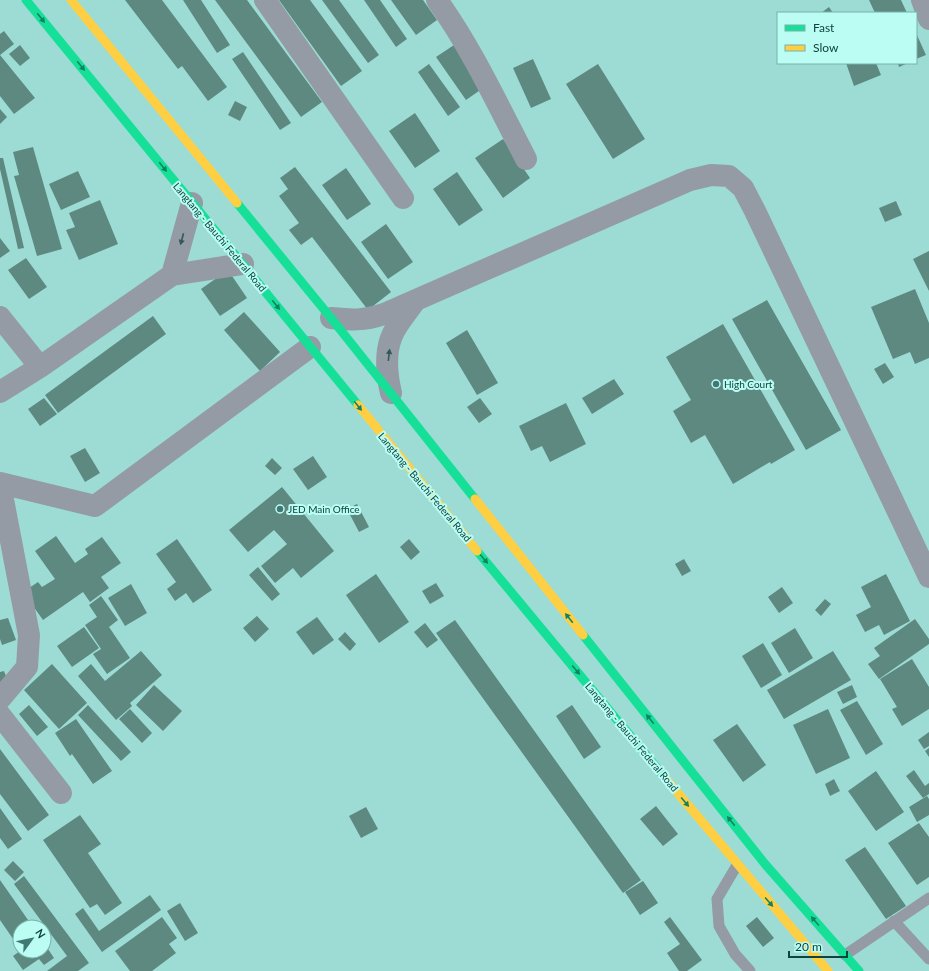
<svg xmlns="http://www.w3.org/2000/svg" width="929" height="971" viewBox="0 0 929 971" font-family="Lato,sans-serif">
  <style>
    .building { fill: #5e8981 }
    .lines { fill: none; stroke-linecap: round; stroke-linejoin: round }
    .lane { stroke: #959ba4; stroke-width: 11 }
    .street { stroke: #959ba4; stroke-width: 22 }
    .fast { stroke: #16e098; stroke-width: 9 }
    .slow { stroke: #ffcf43; stroke-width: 9 }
    .oneway { fill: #118263 }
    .oneway2 { fill: #305a58 }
    .poi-dot { fill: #407974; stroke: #bbfcf3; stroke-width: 1.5 }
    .labels { text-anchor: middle; stroke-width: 4; stroke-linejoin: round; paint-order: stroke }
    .street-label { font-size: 10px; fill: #0e443f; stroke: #bbfcf3 }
    .poi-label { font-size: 10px; fill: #0e443f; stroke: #bbfcf3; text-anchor: start }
  </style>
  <rect width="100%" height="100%" fill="#9cdcd5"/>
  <path class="building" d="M125 0H162L227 87 208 101 182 66 178 69Z
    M183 0H201L230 45 217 53Z
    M215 0H247L322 102 301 117Z
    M279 0H310L362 71 341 86Z
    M322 0H339L379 55 368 63Z
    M364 0H380L407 39 396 47Z
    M391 0H423L437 20 416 35Z
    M869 0H901L907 13H875Z
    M829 7 833 13H821Z
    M4 31 14 44 0 55 35 98 14 114 0 96V34Z
    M916 33 926 55 916 59Z
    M457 43 486 86 466 100 436 57Z
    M20 45 30 58 20 66 9 54Z
    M243 52 291 123 280 130 232 59Z
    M533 59 551 99 531 108 513 68Z
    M846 63H876L881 75 854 86Z
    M898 63H908L899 67Z
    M429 64 460 107 448 116 418 72Z
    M598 64 645 139 613 159 566 84Z
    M235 101 247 107 240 121 228 115Z
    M0 109 7 117 0 124Z
    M415 113 440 151 415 168 389 131Z
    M503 139 530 178 503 198 475 158Z
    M33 147 62 249 37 256 14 176 19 175 13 152Z
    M0 158H3L24 248 18 249 0 169Z
    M295 167 391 292 368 310 312 237 301 245 289 230 299 223 279 196 288 189 280 178Z
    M346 168 371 204 347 220 322 185Z
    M78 171 90 197 61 210 49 184Z
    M457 172 483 210 459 226 433 189Z
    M100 200 118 244 79 260 66 230 75 227 69 213Z
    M896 201 902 215 885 222 879 208Z
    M386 224 413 262 388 279 361 242Z
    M0 238 10 251 0 258Z
    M929 251V291L913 259Z
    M26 258 47 287 29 299 8 270Z
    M228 270 247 298 220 316 201 289Z
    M915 289 929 323V358L915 364 910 352 893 359 871 307Z
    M767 300 841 430 806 450 732 319Z
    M244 312 280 352 260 371 224 330Z
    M153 316 166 334 58 413 45 395Z
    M723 324 795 450 771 464 770 462 733 484 705 435 691 443 673 411 691 400 666 357Z
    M467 330 498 383 477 395 446 343Z
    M885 363 894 377 883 384 874 369Z
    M614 379 624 394 592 414 582 398Z
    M44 398 57 414 40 426 28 409Z
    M480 398 492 414 479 423 467 407Z
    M566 403 586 444 550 462 542 446 531 451 519 426Z
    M85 448 100 473 85 482 70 456Z
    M313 456 327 477 308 490 293 469Z
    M272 458 282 468 275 475 265 466Z
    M282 487 334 551 301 578 293 568 275 583 261 566 287 544 274 530 248 552 229 530Z
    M357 504 369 527 359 532 347 509Z
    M56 536 75 563 88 554 85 549 102 537 121 563 101 577 109 588 90 602 83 592 43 620 23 592 38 582 42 587 55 579 35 551Z
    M177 539 212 590 193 603 186 593 175 601 167 589 176 582 156 554Z
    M409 539 420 552 411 560 400 547Z
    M684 559 691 571 682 576 675 564Z
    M258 567 280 594 272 601 249 575Z
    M376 574 409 622 379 643 346 595Z
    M886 574 910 621 884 635 879 625 865 632 856 615 871 607 861 587Z
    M436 583 444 596 430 604 422 591Z
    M131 584 147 613 125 626 108 598Z
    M782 587 793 603 779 613 768 597Z
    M101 596 118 620 109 627 130 658 107 674 93 654 101 649 85 625 97 617 89 605Z
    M825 599 831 604 821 616 815 610Z
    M257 616 269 629 255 642 243 628Z
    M317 617 334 640 313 655 296 632Z
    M8 618 16 640 2 645 0 639V620Z
    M915 619 929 639V644L879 679 868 664 880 656 874 648Z
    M455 620 641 880 623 893 436 633Z
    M425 623 438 640 427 648 414 632Z
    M84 627 99 648 72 667 57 646Z
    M795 628 813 658 789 673 771 643Z
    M345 632 356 644 350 651 338 639Z
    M763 643 782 675 761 688 742 656Z
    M141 651 162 675 130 703 132 706 116 720 78 676 91 664 105 681Z
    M833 651 851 680 784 719 767 690Z
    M912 659 929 687V709L902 726 892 709 897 707 880 679Z
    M52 664 87 703 59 729 24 690Z
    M4 671 10 686 0 689V672Z
    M154 685 182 711 163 731 136 705Z
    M852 685 857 697 843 704 837 692Z
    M857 701 883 744 866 755 840 710Z
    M29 705 48 727 37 736 19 714Z
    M88 705 131 752 121 761 78 715Z
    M572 705 601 747 584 759 556 716Z
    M130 709 152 733 142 743 119 719Z
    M828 709 850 758 816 774 793 725Z
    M76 719 112 771 93 784 72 754 70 756 55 733Z
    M737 724 766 765 743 782 713 740Z
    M929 732V746L924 749 918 740Z
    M929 748V757L925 751Z
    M0 749 49 815 28 831 0 794Z
    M914 770 925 786 929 783V794L923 798 906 776Z
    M876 771 904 812 876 831 848 791Z
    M834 779 840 791 830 796 825 784Z
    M927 796 929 799V815L917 822 909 807Z
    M656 806 678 834 663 846 640 819Z
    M366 807 378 829 361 838 349 816Z
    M0 808 22 839 8 849 0 838Z
    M80 815 101 844 88 853 122 903 105 915 97 904 90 908 43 840Z
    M919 823 929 837V877L917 885 888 843Z
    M865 847 906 906 886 919 845 860Z
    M13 861 24 872 15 881 4 870Z
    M24 876 89 963 78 971H47L67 956 14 884Z
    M0 880 33 927H20V949L0 920Z
    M643 881 658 903 640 915 625 892Z
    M150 895 161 910 102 952 75 914 83 908 99 931Z
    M180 903 198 933 185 941 167 911Z
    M162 917 177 938 169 944 176 953 152 971H130L115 951Z
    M670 917 702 960 687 971H679L667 953 680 944 664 922Z
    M757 917 774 938 763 947 746 926Z
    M44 943 54 958 44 965 39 959 23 970 13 956 20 951H44Z"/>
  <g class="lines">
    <path class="lane" d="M737 865 717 899 719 926 735 954 750 971
      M894 921 929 959
      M845 955 929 898"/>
    <path class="street" d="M265 0 403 198
      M437 0C472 49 498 105 526 159
      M922 0 929 19
      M172 275 192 203
      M0 317 40 367
      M331 318C352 320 363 321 384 314L690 180 711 175 729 176 743 188 755 211 929 577
      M0 392 40 367 172 275 243 264
      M391 393C387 376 385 355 391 338 396 324 407 313 415 301
      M0 483 95 506 310 347
      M0 484 29 635 27 667 0 699
      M0 715 61 793"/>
    <path class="fast" d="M26 0 358 405
      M237 203 331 318 475 499
      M477 551 666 779
      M583 635 765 864 859 971"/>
    <path class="slow" d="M71 0 237 203
      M358 405 477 551
      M475 499 583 635
      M666 779 828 971"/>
  </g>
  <defs><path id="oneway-solid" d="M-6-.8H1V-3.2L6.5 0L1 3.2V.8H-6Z"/></defs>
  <g class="oneway">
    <use href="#oneway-solid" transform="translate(41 18) rotate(51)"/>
    <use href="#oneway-solid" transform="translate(81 66) rotate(51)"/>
    <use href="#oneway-solid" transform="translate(163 167) rotate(51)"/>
    <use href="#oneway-solid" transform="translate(276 305) rotate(51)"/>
    <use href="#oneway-solid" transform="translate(358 406) rotate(51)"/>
    <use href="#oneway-solid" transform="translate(484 559) rotate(50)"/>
    <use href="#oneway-solid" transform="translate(569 618) rotate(-129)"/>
    <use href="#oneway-solid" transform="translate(576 670) rotate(50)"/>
    <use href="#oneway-solid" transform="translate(650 719) rotate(-129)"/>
    <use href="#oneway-solid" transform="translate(685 802) rotate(50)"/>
    <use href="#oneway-solid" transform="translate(731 821) rotate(-129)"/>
    <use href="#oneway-solid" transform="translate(769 902) rotate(49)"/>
    <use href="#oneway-solid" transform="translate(815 921) rotate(-131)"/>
  </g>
  <g class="oneway2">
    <use href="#oneway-solid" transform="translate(182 239) rotate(105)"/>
    <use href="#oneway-solid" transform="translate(389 355) rotate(-83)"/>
  </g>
  <g class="poi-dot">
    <circle cx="716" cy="384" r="4"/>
    <circle cx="280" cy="509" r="4"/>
  </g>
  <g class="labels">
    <g class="street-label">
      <text transform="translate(220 237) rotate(50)" y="4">Langtang - Bauchi Federal Road</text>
      <text transform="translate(425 487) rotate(50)" y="4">Langtang - Bauchi Federal Road</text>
      <text transform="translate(632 737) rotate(50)" y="4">Langtang - Bauchi Federal Road</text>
    </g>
    <g class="poi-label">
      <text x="724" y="388">High Court</text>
      <text x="288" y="513">JED Main Office</text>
    </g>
  </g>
  <rect x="777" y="12" width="140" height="52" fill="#bbfcf3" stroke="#76b2ab"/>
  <rect x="785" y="25" width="20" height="6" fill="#16e098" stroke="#76b2ab"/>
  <text x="813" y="32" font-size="12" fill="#0e443f">Fast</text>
  <rect x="785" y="45" width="20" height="6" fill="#ffcf43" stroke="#76b2ab"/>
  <text x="813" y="52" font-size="12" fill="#0e443f">Slow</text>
  <g transform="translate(32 939) rotate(57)"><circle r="19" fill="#bbfcf3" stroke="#76b2ab"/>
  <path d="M0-3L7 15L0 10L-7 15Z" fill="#407974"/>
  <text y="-6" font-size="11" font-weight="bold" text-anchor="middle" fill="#0e443f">N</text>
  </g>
  <path d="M789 951v6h58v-6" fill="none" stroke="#0e443f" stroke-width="2"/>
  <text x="795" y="951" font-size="12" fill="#0e443f" stroke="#bbfcf3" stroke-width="3" paint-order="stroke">20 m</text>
</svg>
